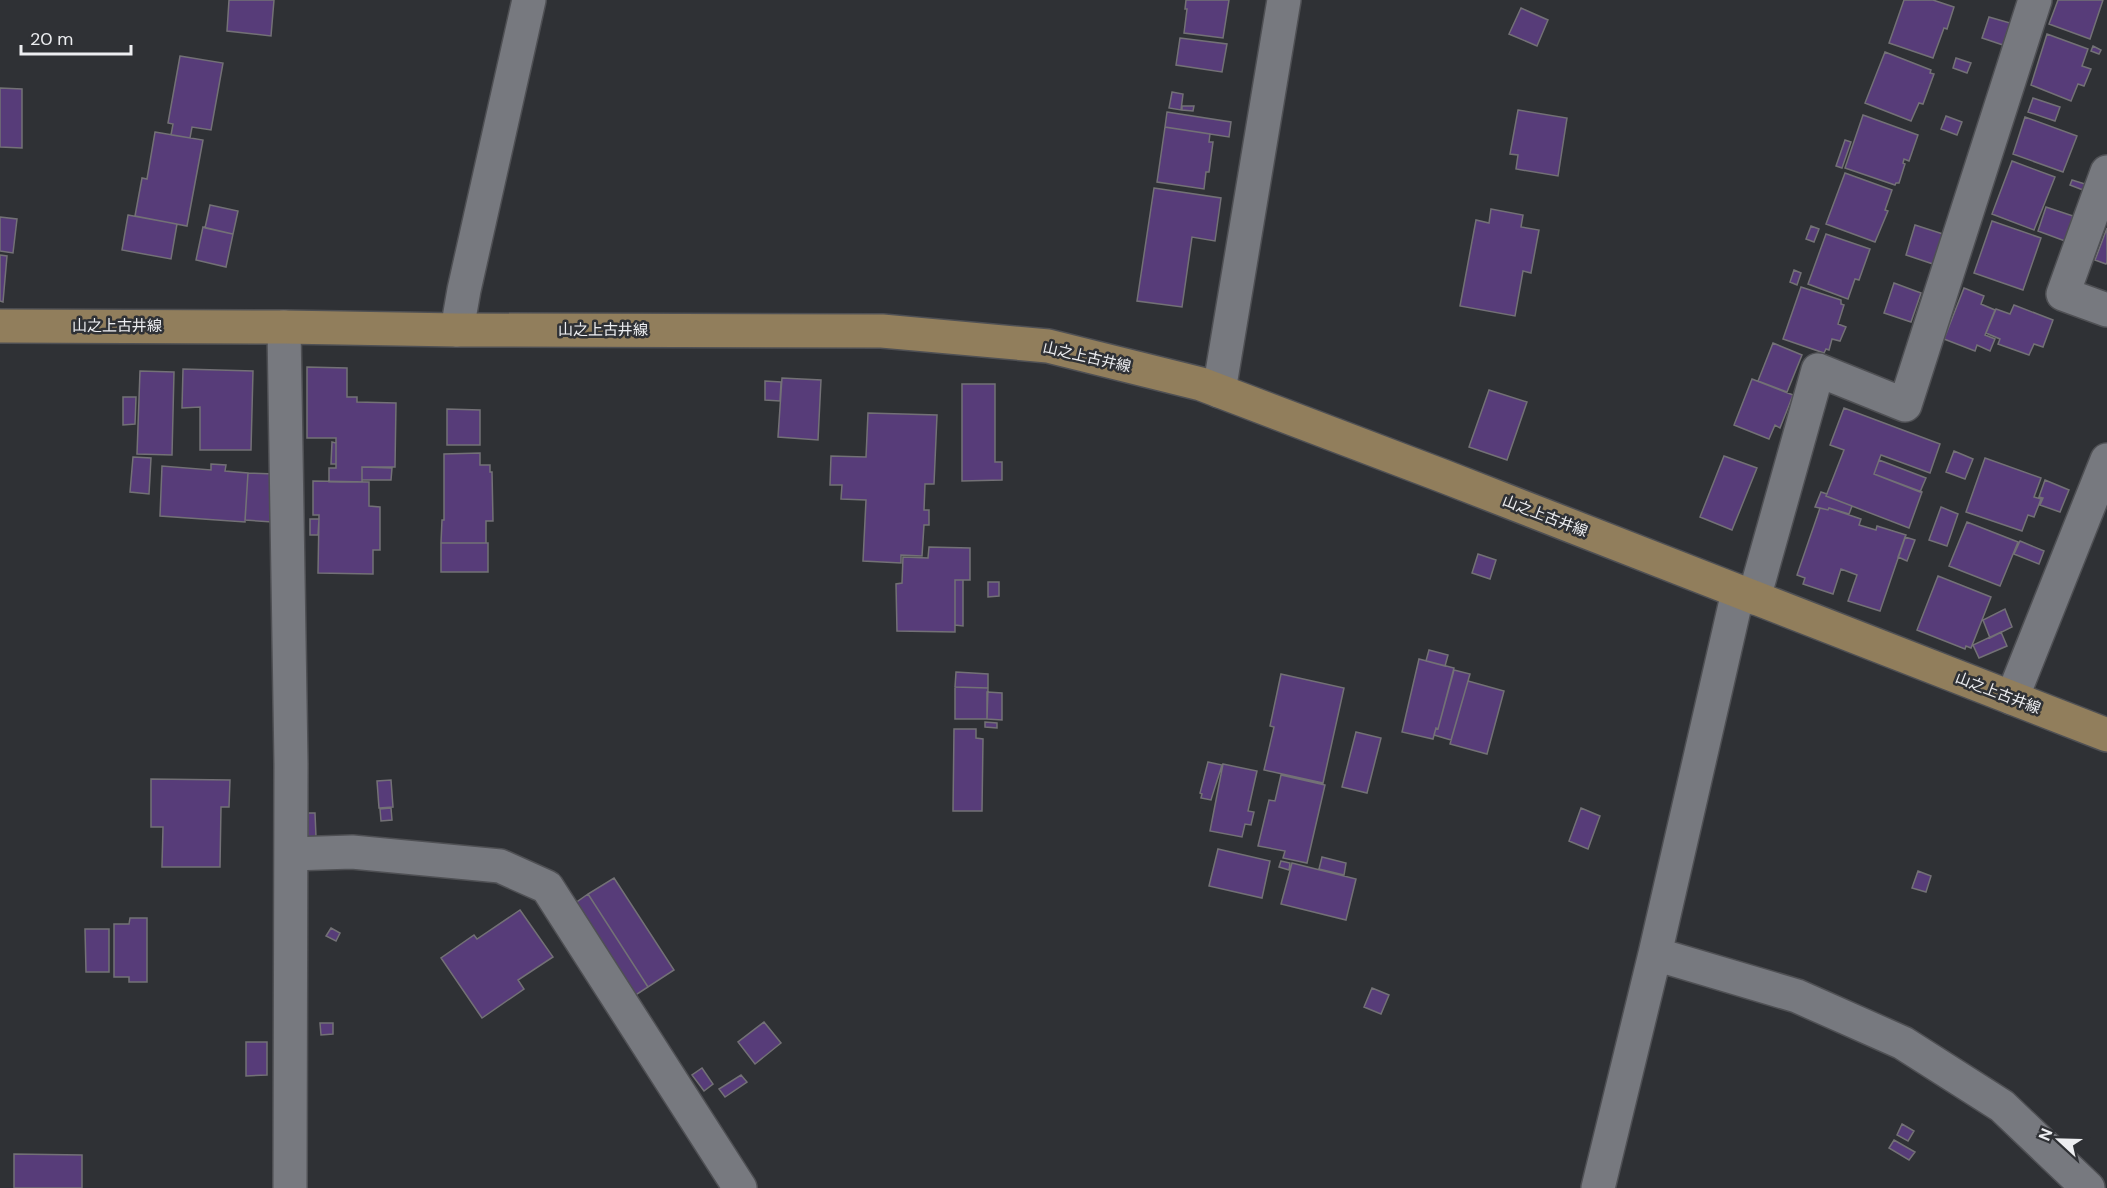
<svg xmlns="http://www.w3.org/2000/svg" width="2107" height="1188" viewBox="0 0 2107 1188" font-family="'DM Sans','Noto Sans JP',sans-serif">
  <style>
    .building { fill: #573c79; stroke: #737176; stroke-width: 1.5 }
    .lines { fill: none; stroke-linecap: round; stroke-linejoin: round }
    .minor-casing { stroke: #4f5054; stroke-width: 36 }
    .tertiary-casing { stroke: #4f5054; stroke-width: 36 }
    .secondary-casing { stroke: #4f5054; stroke-width: 36 }
    .minor { stroke: #77797f; stroke-width: 33 }
    .tertiary { stroke: #77797f; stroke-width: 33 }
    .secondary { stroke: #917e5c; stroke-width: 33 }
    .labels { text-anchor: middle; stroke-width: 5; stroke-linejoin: round; paint-order: stroke }
    .street-label { font-size: 15px; fill: #edeef1; stroke: #2f3135 }
  </style>
  <rect width="100%" height="100%" fill="#2f3135"/>
  <path class="building" d="M229 0H274L271 36 227 31Z
    M1186 0H1229L1223 38 1184 33 1187 9H1185Z
    M1904 0H1933L1954 7 1947 29 1944 28 1933 58 1889 43Z
    M2058 0H2103L2090 39 2049 24Z
    M1521 8 1548 20 1537 46 1509 34Z
    M1989 17 2010 23 2003 45 1982 38Z
    M2047 34 2088 49 2082 66 2091 69 2084 86 2078 84 2071 101 2031 85Z
    M1180 38 1227 44 1222 72 1176 65Z
    M2093 46 2101 50 2099 54 2091 51Z
    M1885 52 1931 70 1930 73 1934 74 1923 104 1919 103 1911 121 1865 103Z
    M180 56 223 63 211 130 192 127 190 138 171 135 173 124 168 123Z
    M1956 58 1971 63 1967 73 1953 68Z
    M0 88 22 89V148L0 147Z
    M1172 92 1183 94 1181 110 1169 108Z
    M2033 98 2060 107 2055 121 2028 112Z
    M1182 106H1194L1193 111 1182 110Z
    M1518 110 1567 118 1558 176 1516 169 1518 155 1510 154Z
    M1167 112 1231 122 1229 137 1165 127Z
    M1863 115 1918 135 1909 161 1904 159 1903 163 1905 164 1899 183H1896L1895 185 1845 168Z
    M1946 116 1962 122 1957 135 1941 129Z
    M2025 117 2077 136 2063 172 2013 154Z
    M1165 127 1210 134 1209 142H1213L1209 172H1206L1204 189 1157 182Z
    M155 132 203 140 187 226 135 216 142 178 147 179Z
    M1845 140 1851 142 1842 168 1836 166Z
    M2012 161 2055 177 2034 230 1992 214Z
    M1845 173 1892 190 1885 210 1888 211 1875 242 1826 224Z
    M2072 180 2085 184 2083 190 2070 185Z
    M1154 188 1221 198 1215 241 1192 237 1182 307 1137 301Z
    M210 205 238 211 233 234 205 228Z
    M2046 207 2073 216 2065 241 2038 231Z
    M1491 209 1523 215 1521 227 1539 230 1531 273 1523 271 1515 316 1460 306 1476 220 1489 223Z
    M128 215 177 224 171 259 122 250Z
    M0 217 17 219 13 253 0 251Z
    M1992 221 2041 238 2023 290 1974 273Z
    M1915 225 1943 234 1933 264 1906 255Z
    M1811 226 1819 229 1814 242 1806 239Z
    M203 227 233 234 226 267 196 260Z
    M2107 228V262L2106 264 2095 260Z
    M1826 234 1870 249 1859 280 1855 279 1848 299 1808 284Z
    M0 255 7 256 3 302 0 301Z
    M1794 270 1801 273 1797 285 1790 282Z
    M1894 283 1921 293 1911 322 1884 313Z
    M1801 287 1841 300V304L1844 305 1838 324 1846 327 1840 341 1832 339 1829 350 1826 349 1824 353 1783 339Z
    M1964 288 1984 296 1981 304 1995 310 1985 335 1995 339 1990 351 1977 345 1975 351 1944 339Z
    M2014 305 2053 320 2043 347 2034 344 2029 355 1998 344 2000 339 1986 333 1996 309 2010 314Z
    M1773 343 1802 355 1787 392 1758 381Z
    M307 367 347 368V397H357V402L396 403 395 467H362V482H329V468H336V438H307Z
    M183 369 253 371 251 450H200V407L182 408Z
    M140 371 174 372 172 455 137 454Z
    M782 378 821 380 818 440 778 437Z
    M1752 379 1793 395 1780 428 1775 425 1769 439 1734 425Z
    M765 381 781 382 780 401 765 400Z
    M962 384H995V462H1002V480L962 481Z
    M1489 390 1527 402 1507 460 1469 447Z
    M123 397H136L135 424 123 425Z
    M1844 408 1940 444 1930 473 1881 455 1879 460 1874 474 1922 492 1909 528 1826 496 1844 450 1830 445Z
    M447 409 480 410V445H447Z
    M868 413 937 415 934 484H925L924 510H929V525H924L922 556 901 555V563L863 561 866 500 841 499 842 485H830L831 456 866 457Z
    M332 442 336 443V464H331Z
    M1954 451 1973 459 1965 479 1946 472Z
    M480 453V465H490V472H492L493 521H486V543H441L442 520H444V454Z
    M1724 456 1757 468 1732 530 1700 517Z
    M133 457 151 458 149 494 130 492Z
    M1985 458 2041 478 2034 497 2041 499 2034 517 2028 515 2022 531 1966 512Z
    M1879 460 1926 478 1920 492 1874 474Z
    M211 464 226 465 225 471 248 473 245 522 160 516 162 466 211 470Z
    M362 467 392 468 391 480H362Z
    M248 473 275 474 272 522 245 520Z
    M2045 480 2069 490 2060 512 2040 505 2043 498 2039 497Z
    M313 481 369 482V506L380 507V550H373V574L318 573 319 515H313Z
    M1821 492 1827 494 1826 496 1852 506 1849 514 1829 508 1828 510 1815 507Z
    M1941 507 1958 514 1947 546 1929 540Z
    M1820 508 1828 510 1829 508 1861 519 1859 525 1876 530 1877 526 1906 535 1880 611 1848 601 1857 575 1841 569 1833 594 1803 584 1805 578 1797 575Z
    M310 519H319L318 535H310Z
    M1967 522 2018 542 2000 586 1949 566Z
    M1905 537 1915 540 1907 561 1898 557Z
    M2020 541 2044 551 2039 564 2014 554Z
    M441 543H488V572H441Z
    M929 547 970 548V580H955V632L897 631 896 584 902 583 903 557 928 558Z
    M1478 554 1496 560 1490 579 1472 573Z
    M1938 576 1991 597 1971 648 1966 646 1965 649 1917 630Z
    M955 580H963V626L955 625Z
    M988 582H999V596L988 597Z
    M2005 609 2012 627 1990 638 1983 620Z
    M2001 632 2007 646 1979 658 1973 645Z
    M1429 650 1448 655 1445 666 1426 661Z
    M1419 659 1454 668 1438 729 1436 728 1433 739 1402 732Z
    M1454 670 1470 674 1451 740 1434 735 1436 728 1438 729Z
    M956 672 988 674V688L955 687Z
    M1281 674 1344 688 1323 783 1264 770 1274 727 1270 726Z
    M1468 681 1504 691 1487 754 1450 744Z
    M955 687 988 688 987 719H955Z
    M987 692 1002 693V720L987 719Z
    M985 722 997 723V728L985 727Z
    M954 729H976V738L983 739 982 811H953Z
    M1356 732 1381 738 1367 793 1342 787Z
    M1208 762 1222 765 1211 800 1201 798 1202 794 1200 793Z
    M1223 764 1257 771 1248 811 1254 812 1251 825 1245 824 1242 837 1210 831Z
    M1281 775 1325 785 1307 863 1283 858 1285 851 1258 846 1269 800 1275 801Z
    M151 779 230 780 229 807H221L220 867H162L163 827H151Z
    M391 780 393 807 379 808 377 781Z
    M391 808 392 820 381 821 380 809Z
    M1581 808 1600 816 1588 849 1569 841Z
    M308 813H315L316 837H308Z
    M1218 849 1270 861 1262 898 1209 886Z
    M1322 857 1346 863 1344 875 1319 869Z
    M1281 861 1290 863 1289 870 1279 867Z
    M1292 863 1356 879 1346 920 1281 904Z
    M1918 871 1931 876 1926 892 1912 888Z
    M614 878 674 970 648 987 588 894Z
    M588 894 648 987 631 998 571 906Z
    M520 910 553 957 518 980 524 989 482 1018 441 958 474 935 477 939Z
    M130 918H147V982H129V977H114V924H129Z
    M331 928 340 933 336 941 326 936Z
    M85 929H109V972H86Z
    M1372 988 1389 995 1381 1014 1364 1007Z
    M764 1022 781 1043 755 1064 738 1042Z
    M320 1023H333V1034L321 1035Z
    M246 1042H267V1075L246 1076Z
    M702 1068 713 1084 704 1091 692 1075Z
    M741 1075 747 1082 725 1097 719 1089Z
    M1902 1124 1914 1131 1908 1141 1897 1135Z
    M1894 1140 1915 1152 1909 1160 1889 1148Z
    M14 1154 82 1155V1188H14Z"/>
  <g class="lines">
    <defs>
      <path id="minor" d="M2107 172 2063 294 2107 310
        M284 327 291 764 290 1188
        M457 330 464 290 529 0
        M1219 391 1284 0
        M1754 598 1818 370 1905 405 2035 0
        M2012 698 2107 460
        M291 854 352 852 500 866 547 887 740 1188"/>
      <path id="tertiary" d="M1655 954 1797 996 1903 1043 2002 1106 2088 1188
        M1598 1188 1655 954 1738 592"/>
      <path id="secondary" d="M0 326 284 327 457 330 882 331 1048 346 1201 384 1443 476 2107 735"/>
    </defs>
    <use href="#minor" class="minor-casing"/>
    <use href="#tertiary" class="tertiary-casing"/>
    <use href="#secondary" class="secondary-casing"/>
    <use href="#minor" class="minor"/>
    <use href="#tertiary" class="tertiary"/>
    <use href="#secondary" class="secondary"/>
  </g>
  <g class="labels">
    <g class="street-label">
      <text x="117" y="331">山之上古井線</text>
      <text x="603" y="335">山之上古井線</text>
      <text transform="translate(1087 357) rotate(13)" y="5">山之上古井線</text>
      <text transform="translate(1545 516) rotate(21)" y="5">山之上古井線</text>
      <text transform="translate(1998 693) rotate(21)" y="5">山之上古井線</text>
    </g>
  </g>
  <g transform="translate(2059 1140) rotate(292)" stroke="#2f3135" stroke-width="4.5" paint-order="stroke">
  <path d="M0-4.5L10 22L0 15L-10 22Z" fill="#edeef1"/>
  <text y="-9" font-size="16" font-weight="bold" text-anchor="middle" fill="#edeef1">N</text>
  </g>
  <path d="M21 45v9h110v-9" fill="none" stroke="#edeef1" stroke-width="3"/>
  <text x="30" y="45" font-size="18" fill="#edeef1" stroke="#2f3135" stroke-width="4.5" paint-order="stroke">20 m</text>
</svg>
